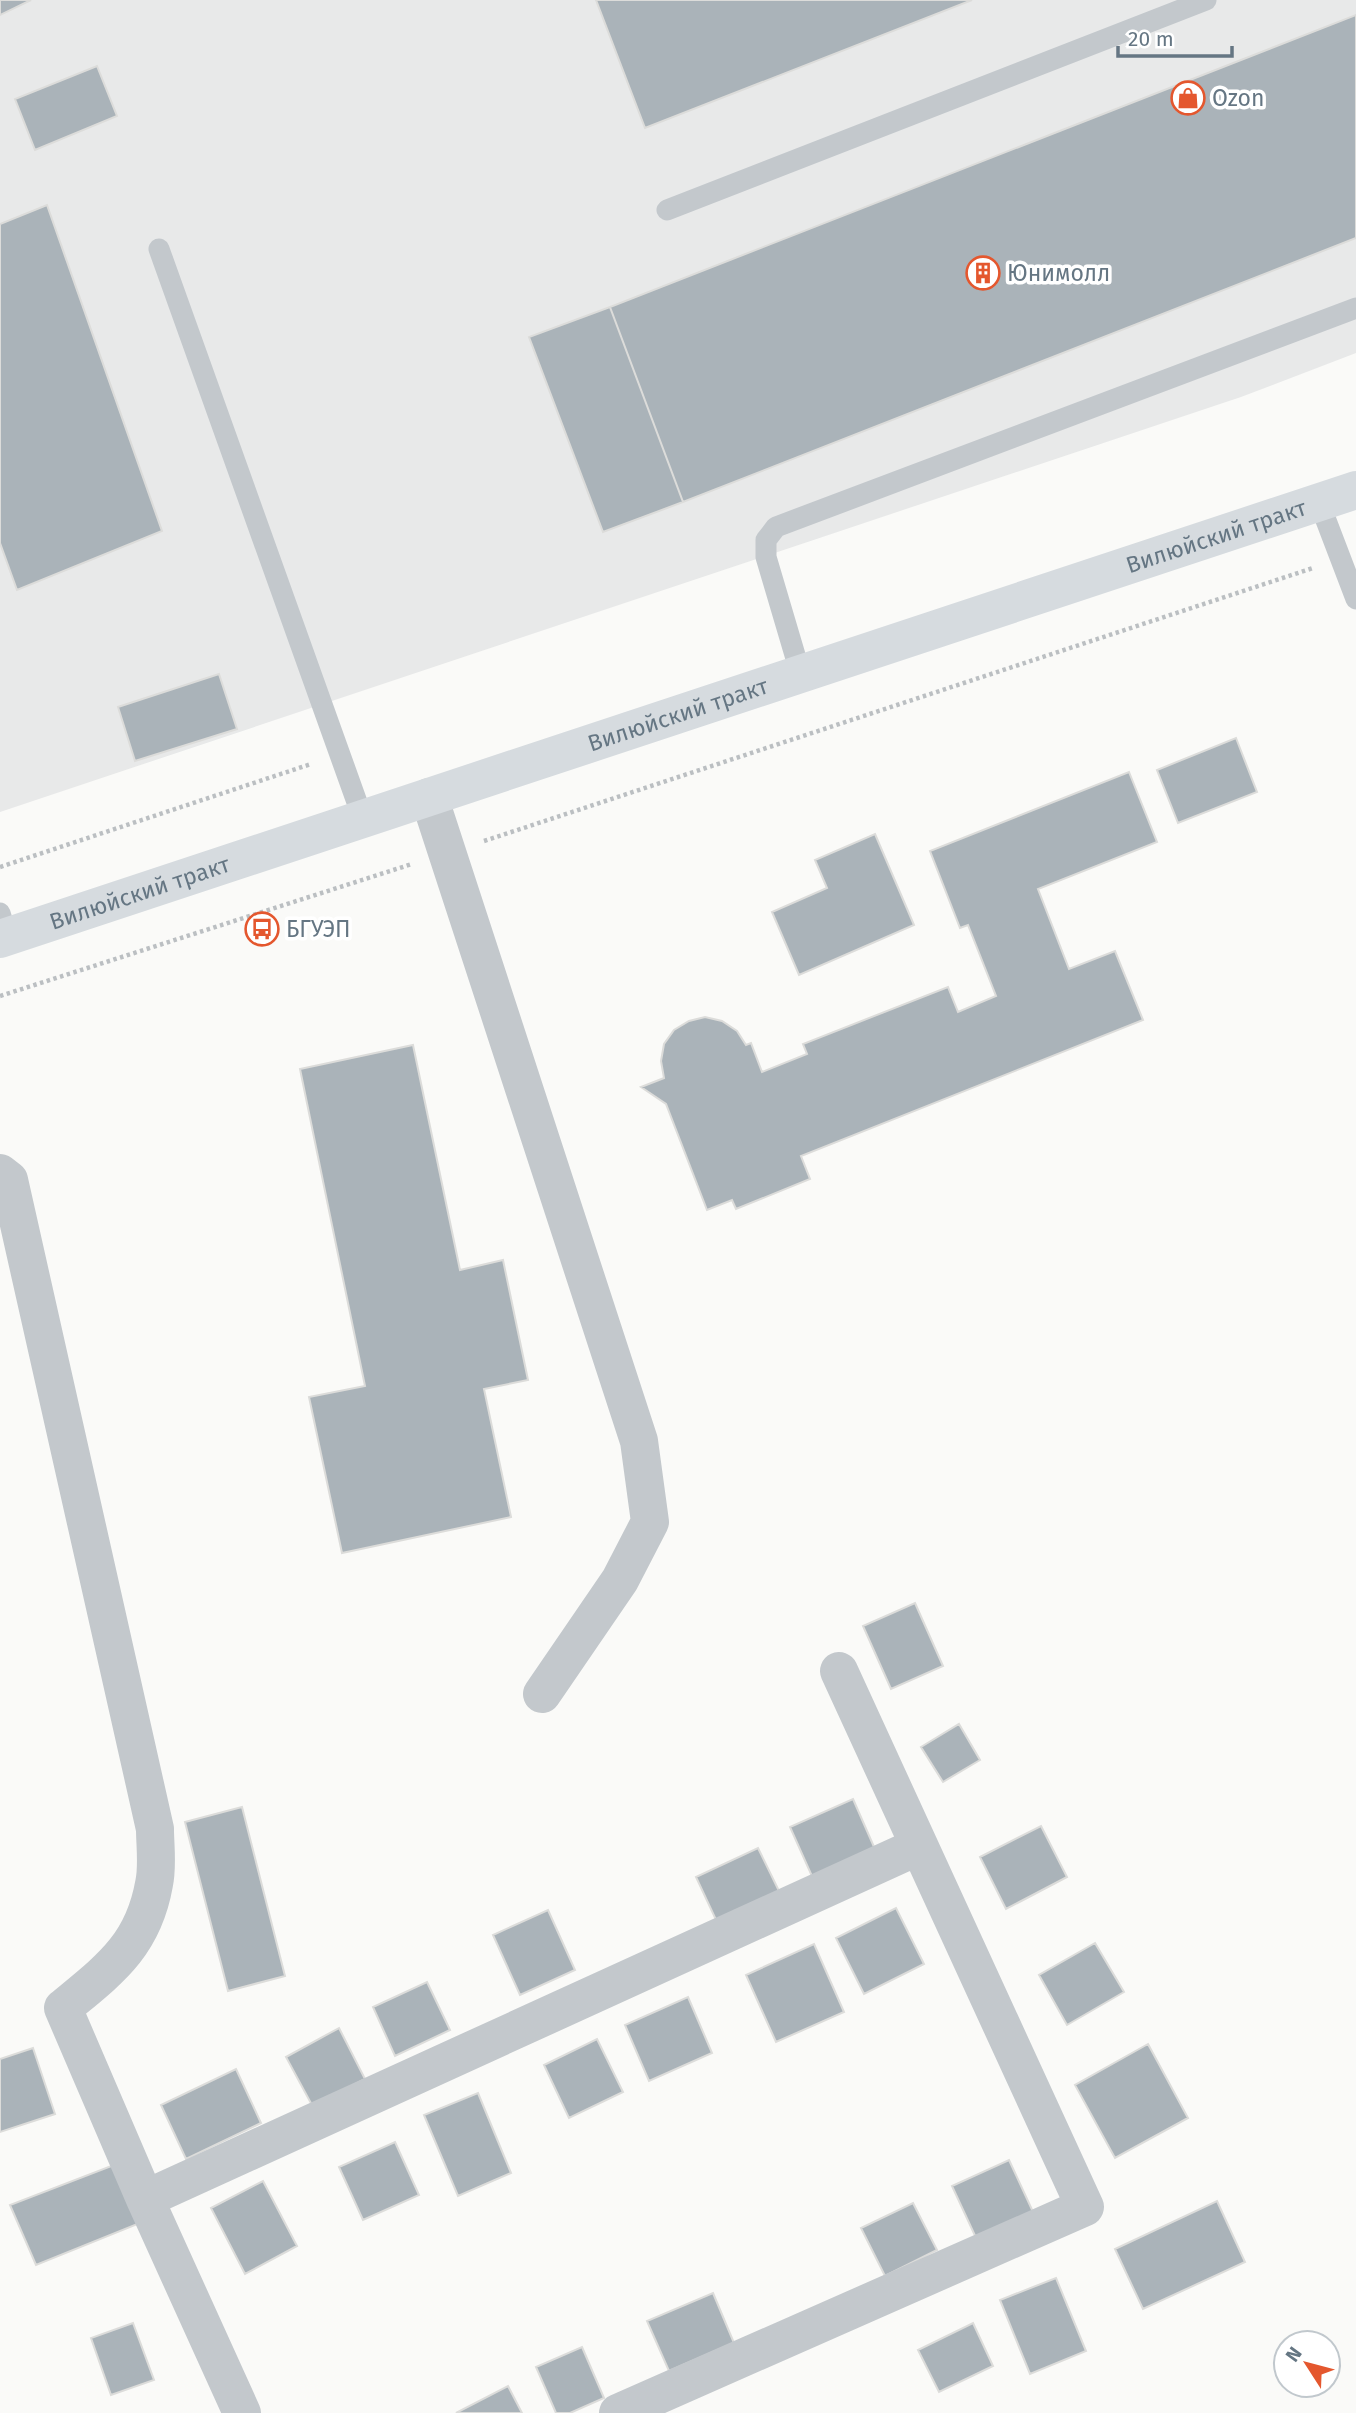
<svg xmlns="http://www.w3.org/2000/svg" width="1356" height="2413" viewBox="0 0 1356 2413" font-family="'Fira Sans',sans-serif">
  <style>
    .built { fill: #e8e9e9 }
    .building { fill: #aab3b9; stroke: #dcdcda; stroke-width: 2 }
    .lines { fill: none; stroke-linecap: round; stroke-linejoin: round }
    .path { stroke: #bbbfc2; stroke-width: 4.5; stroke-dasharray: 3.5 3.5; stroke-linecap: butt }
    .lane { stroke: #c3c8cc; stroke-width: 21 }
    .street { stroke: #c3c8cc; stroke-width: 38 }
    .primary { stroke: #d6dbdf; stroke-width: 38 }
    .labels { text-anchor: middle; stroke-width: 7; stroke-linejoin: round; paint-order: stroke }
    .poi-label { font-size: 23px; fill: #657683; stroke: #fff; text-anchor: start }
    .street-label { font-size: 23px; fill: #657683; stroke: #fff }
  </style>
  <rect width="100%" height="100%" fill="#fafaf8"/>
  <path class="built" d="M0 0H1356V353L1241 397 0 812Z"/>
  <path class="building" d="M0 0H31L0 15Z
    M596 0H972L645 128Z
    M1356 15V238L683 502 610 307Z
    M97 66 117 116 35 150 15 99Z
    M47 205 162 531 17 590 0 543V224Z
    M610 307 683 502 603 532 529 337Z
    M219 674 237 729 135 761 118 707Z
    M1236 738 1257 792 1178 823 1157 770Z
    M1129 772 1157 842 1038 889 1069 969 1115 951 1143 1020 801 1156 810 1179 736 1209 732 1200 707 1210 666 1104 641 1087 664 1078 661 1061 664 1044 674 1030 689 1021 705 1017 722 1021 737 1031 746 1045 751 1043 762 1072 807 1054 803 1044 948 987 958 1012 996 996 968 925 960 928 930 851Z
    M875 834 914 925 799 975 772 912 827 888 815 860Z
    M413 1045 460 1270 503 1260 528 1380 484 1389 511 1517 342 1553 309 1397 365 1386 300 1069Z
    M915 1603 943 1666 891 1689 863 1626Z
    M959 1724 980 1760 943 1782 921 1747Z
    M853 1799 878 1856 815 1883 790 1827Z
    M242 1807 285 1976 228 1991 185 1822Z
    M1041 1826 1067 1877 1006 1909 980 1857Z
    M758 1848 780 1893 717 1922 696 1877Z
    M896 1908 924 1964 864 1994 836 1938Z
    M548 1910 575 1970 520 1995 493 1935Z
    M1095 1943 1124 1992 1067 2025 1039 1975Z
    M814 1944 844 2012 776 2042 746 1975Z
    M427 1982 450 2030 395 2056 373 2007Z
    M688 1997 712 2053 649 2081 625 2025Z
    M339 2028 365 2079 313 2107 286 2057Z
    M597 2039 623 2092 569 2118 544 2065Z
    M1148 2044 1188 2118 1115 2158 1075 2085Z
    M33 2048 55 2114 0 2132V2059Z
    M236 2069 261 2123 186 2159 161 2105Z
    M478 2093 511 2173 458 2196 424 2115Z
    M395 2142 419 2195 363 2220 339 2167Z
    M1009 2160 1034 2214 977 2240 952 2186Z
    M119 2163 140 2223 36 2265 10 2205Z
    M263 2181 297 2246 245 2274 211 2208Z
    M1217 2201 1245 2262 1143 2309 1115 2249Z
    M913 2203 937 2250 885 2276 861 2228Z
    M1056 2278 1086 2351 1030 2374 1000 2300Z
    M713 2293 734 2343 669 2371 647 2321Z
    M133 2323 154 2380 111 2395 91 2338Z
    M973 2323 993 2366 939 2392 918 2350Z
    M582 2347 604 2398 570 2413H556L536 2367Z
    M508 2386 522 2413H456Z"/>
  <g class="lines">
    <path class="path" d="M484 841 1313 568
      M0 867 311 764
      M0 996 412 864"/>
    <path class="lane" d="M667 210 1206 0
      M159 249 363 819
      M1319 502 1356 599
      M800 672 766 557V540L776 527 1356 308
      M0 913 7 936"/>
    <path class="street" d="M429 797 639 1441 650 1522 620 1580 542 1694
      M0 1173 9 1180 155 1829C155 1846 158 1866 154 1884 143 1946 109 1970 63 2008L145 2199 242 2413
      M145 2199 919 1846
      M618 2413 1085 2207 839 1671"/>
    <path class="primary" id="s1" d="M0 939 1356 490"/>
  </g>
  <defs>
    <symbol id="shop-ring" viewBox="-11 -11 22 22"><circle r="9.5" fill="#fff" stroke="#e4572e" stroke-width="1.5"/><path d="M-5-2.5h2.3a2.7 3.5 0 0 1 5.4 0H5L5.5 6h-11ZM-1.5-2.5h3a1.5 2.3 0 0 0-3 0Z" fill="#e4572e"/></symbol>
    <symbol id="building-ring" viewBox="-11 -11 22 22"><circle r="9.5" fill="#fff" stroke="#e4572e" stroke-width="1.5"/><path d="M-4-6H4V6H1V3H-1V6H-4ZM-2.5-4.3h1.7v1.8h-1.7ZM.8-4.3h1.7v1.8H.8ZM-2.5-1h1.7V.8h-1.7ZM.8-1h1.7V.8H.8Z" fill="#e4572e"/></symbol>
    <symbol id="bus-ring" viewBox="-11 -11 22 22"><circle r="9.5" fill="#fff" stroke="#e4572e" stroke-width="1.5"/><path d="M-5-6H5V4H4V6H2V4H-2V6H-4V4H-5ZM-3.5-4V0h7V-4ZM-3.5 1.2v1.5H-2V1.2ZM2 1.2v1.5H3.5V1.2Z" fill="#e4572e"/></symbol>
  </defs>
  <g fill-rule="evenodd">
    <use href="#shop-ring" x="1169" y="79" width="38" height="38"/>
    <use href="#building-ring" x="964" y="254" width="38" height="38"/>
    <use href="#bus-ring" x="243" y="910" width="38" height="38"/>
  </g>
  <g class="labels">
    <g class="poi-label">
      <text x="1212" y="106">Ozon</text>
      <text x="1007" y="281">Юнимолл</text>
      <text x="286" y="937">БГУЭП</text>
    </g>
    <g class="street-label">
      <text dy="8" stroke="none"><textPath href="#s1" startOffset="1281">Вилюйский тракт</textPath></text>
      <text dy="8" stroke="none"><textPath href="#s1" startOffset="714">Вилюйский тракт</textPath></text>
      <text dy="8" stroke="none"><textPath href="#s1" startOffset="147">Вилюйский тракт</textPath></text>
    </g>
  </g>
  <g transform="translate(1307 2364) rotate(306)"><circle r="33" fill="#ffffff" stroke="#c1c8cd" stroke-width="2"/>
  <path d="M0-5L12 26L0 18L-12 26Z" fill="#e4572e"/>
  <text y="-10" font-size="19" font-weight="bold" text-anchor="middle" fill="#657683">N</text>
  </g>
  <path d="M1118 46v10h114v-10" fill="none" stroke="#657683" stroke-width="3.5"/>
  <text x="1128" y="46" font-size="21" fill="#657683" stroke="#ffffff" stroke-width="5" paint-order="stroke">20 m</text>
</svg>
